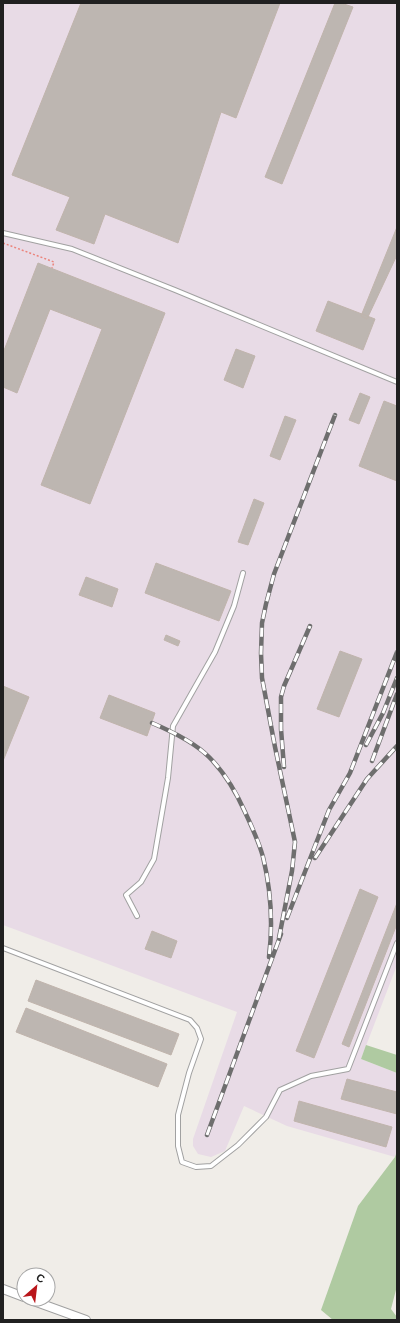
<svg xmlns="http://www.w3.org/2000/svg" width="400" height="1323" viewBox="0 0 400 1323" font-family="Barlow,sans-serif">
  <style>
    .industrial { fill: #e8dbe6 }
    .forest { fill: #afcaa1 }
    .building { fill: #bdb6b1; stroke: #c0b4ac }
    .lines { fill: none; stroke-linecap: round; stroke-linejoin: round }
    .service-casing { stroke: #a1a1a1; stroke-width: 6 }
    .minor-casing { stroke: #a1a1a1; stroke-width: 10 }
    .path { stroke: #eb857d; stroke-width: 1.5; stroke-dasharray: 2 2; stroke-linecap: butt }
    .service { stroke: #fff; stroke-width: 4 }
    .minor { stroke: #fff; stroke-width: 8 }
    .rail-casing { stroke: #6e6e6e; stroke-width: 4.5 }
    .rail { stroke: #fff; stroke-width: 3; stroke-dasharray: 9; stroke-linecap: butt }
  </style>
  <rect width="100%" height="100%" fill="#f0ede8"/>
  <path class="industrial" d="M3 3H397V804H396L397 805V965L361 1059 397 1073V1151L395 1157 287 1126 244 1106 225 1151 211 1157 198 1154 193 1146V1139L237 1012 3 925Z"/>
  <path class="forest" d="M366 1045 397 1055V1073L361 1059Z
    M397 1151V1286L391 1309 397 1317V1320H333L321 1310 358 1206 395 1157Z"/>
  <path class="building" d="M81 3H280L236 118 221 112 178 243 105 214 94 244 56 230 70 197 12 175Z
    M335 3H341L353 7 282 184 265 177Z
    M397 227V255L367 319 361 316Z
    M38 263 165 313 90 504 41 485 102 329 50 309 17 393 3 387V353Z
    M328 301 375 319 363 350 316 331Z
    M236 349 255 356 243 388 224 380Z
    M360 393 370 397 359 424 349 420Z
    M384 401 397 406V481L359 466Z
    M285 416 296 420 280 460 270 456Z
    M254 499 264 503 248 545 238 542Z
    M156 563 231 591 219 621 145 593Z
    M86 577 118 589 112 607 79 595Z
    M166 635 180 641 178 646 164 640Z
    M340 651 362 659 339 717 317 709Z
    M3 686 29 697 3 761Z
    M109 695 155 713 147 736 100 718Z
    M360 889 378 897 314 1058 296 1051Z
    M397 903V924L349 1047 342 1044Z
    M152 931 177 941 171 958 145 949Z
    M36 980 179 1034 171 1055 28 1001Z
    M26 1008 167 1064 158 1087 16 1032Z
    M347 1079 397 1092V1114L341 1099Z
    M299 1101 392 1127 386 1147 294 1121Z"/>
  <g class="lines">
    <defs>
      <path id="service" d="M3 233 72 249 175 290 397 382
        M137 916 126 895 141 882 154 859 168 778 173 726 215 652 234 606 243 573
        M3 948 190 1020 197 1028 201 1039 189 1073 178 1115V1146L182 1162 196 1167 211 1166 238 1145 266 1117 280 1090 311 1076 348 1069 397 943"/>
      <path id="minor" d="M3 1289 24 1297
        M28 1299 86 1320"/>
    </defs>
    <use href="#service" class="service-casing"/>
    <use href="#minor" class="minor-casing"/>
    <path class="path" d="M3 243 54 262 52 268"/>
    <use href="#service" class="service"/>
    <use href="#minor" class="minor"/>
    <defs>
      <path id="rail" d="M152 723C171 731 194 742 209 757 225 773 236 792 245 812 252 827 259 842 263 857 271 890 273 924 269 957
        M366 745 383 713 397 678
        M372 761 397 694
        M284 767 281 729V697L284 686 310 626
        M315 858 367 779 397 746
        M287 918 329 810 350 773 397 652
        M279 938 292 871 295 842 275 747 262 678 261 653 262 623 266 604 274 574 335 415
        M207 1135 281 934"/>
    </defs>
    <use href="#rail" class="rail-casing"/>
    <use href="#rail" class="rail"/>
  </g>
  <rect width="400" height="1323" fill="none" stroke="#202020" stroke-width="8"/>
  <g transform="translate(36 1287) rotate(28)"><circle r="19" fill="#ffffff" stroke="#a6a6a6"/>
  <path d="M0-3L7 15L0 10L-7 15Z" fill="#ba161b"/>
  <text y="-6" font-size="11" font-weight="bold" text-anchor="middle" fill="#202020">С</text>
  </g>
</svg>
